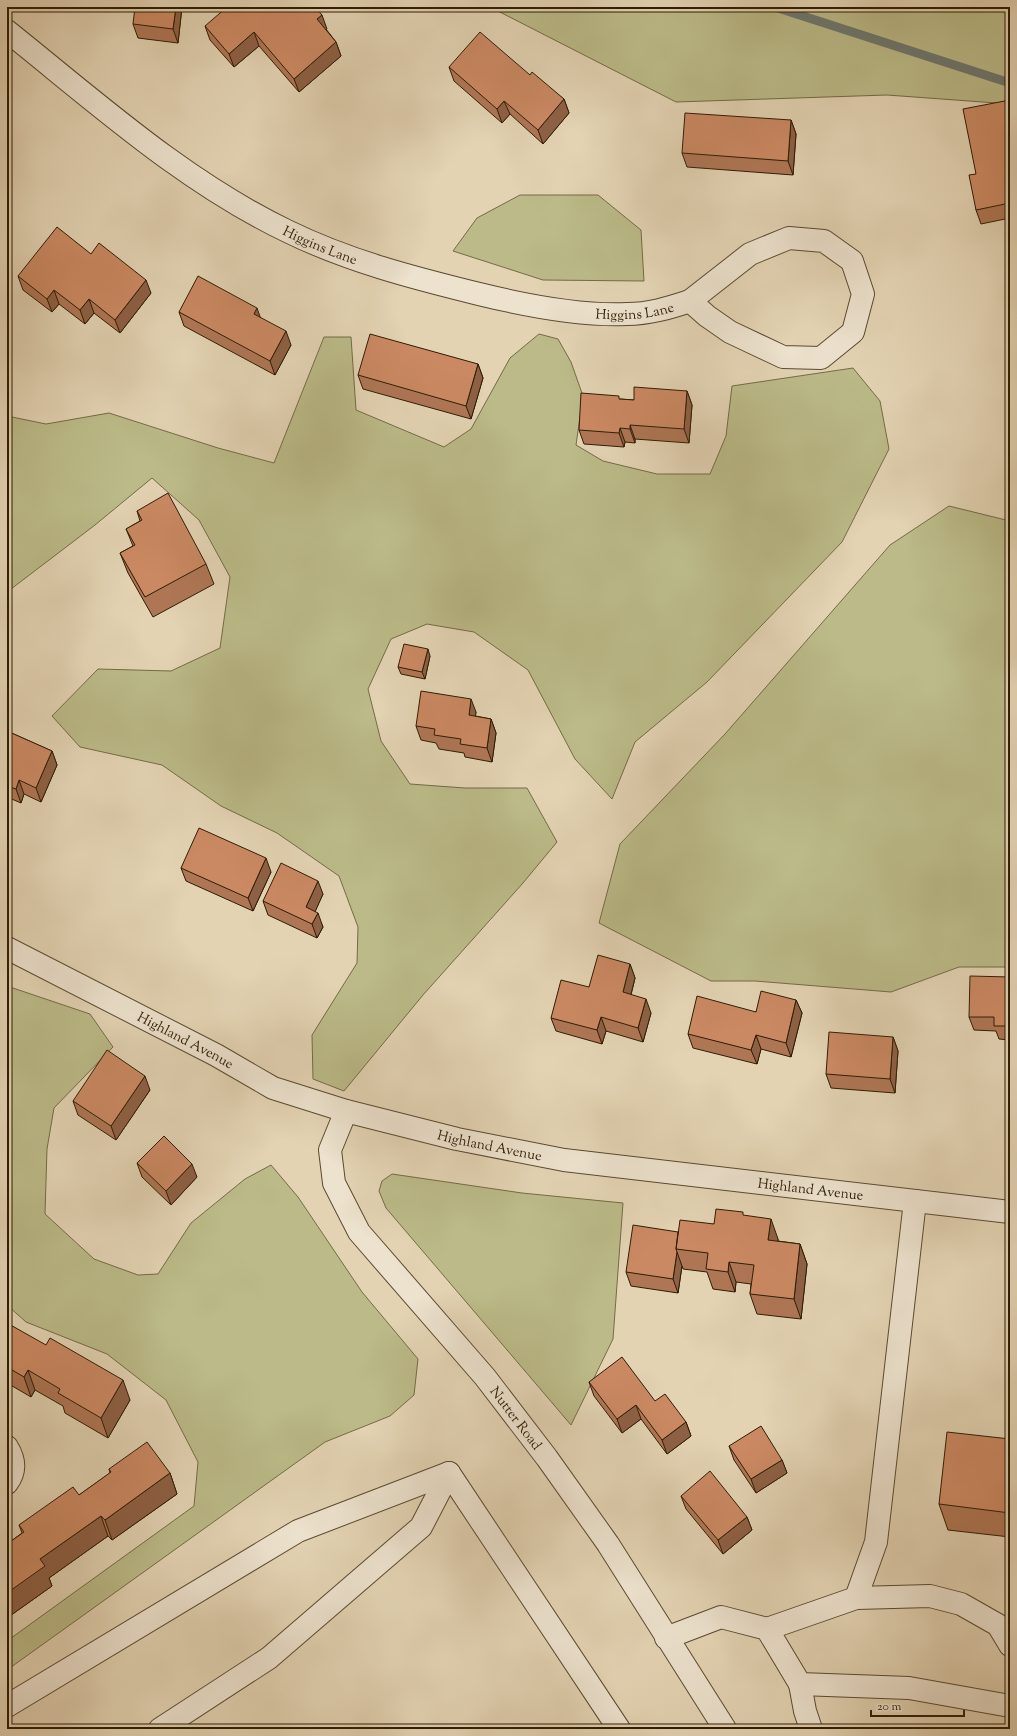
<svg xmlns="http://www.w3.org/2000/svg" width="1017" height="1736" viewBox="0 0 1017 1736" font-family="'Sorts Mill Goudy',serif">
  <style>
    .green { fill: #bbba88; stroke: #746b46 }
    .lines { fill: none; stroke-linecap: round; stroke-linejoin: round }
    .stream { stroke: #6e786f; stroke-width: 9 }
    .minor-casing { stroke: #5b4a30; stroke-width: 24 }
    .minor { stroke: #ede2ce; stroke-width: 22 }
    .wall { fill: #af7655; stroke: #2e1c04 }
    .shaded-wall { fill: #8e6045; stroke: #2e1c04 }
    .building { fill: #cb8963; stroke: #2e1c04 }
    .labels { text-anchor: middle; stroke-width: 3; stroke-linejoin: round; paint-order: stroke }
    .street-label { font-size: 14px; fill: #2e1c04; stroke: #ede2ce }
  </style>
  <rect width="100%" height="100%" fill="#e3d3b3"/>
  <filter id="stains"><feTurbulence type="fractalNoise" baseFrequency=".005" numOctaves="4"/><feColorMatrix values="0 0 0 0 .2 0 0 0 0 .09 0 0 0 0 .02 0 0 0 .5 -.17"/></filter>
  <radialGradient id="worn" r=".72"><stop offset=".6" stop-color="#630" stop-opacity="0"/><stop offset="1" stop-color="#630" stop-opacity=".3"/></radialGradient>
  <path class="green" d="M490 7H1010V104L887 95 676 102Z
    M520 195H598L641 230 644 281 543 280 453 251 477 218Z
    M539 334 558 339 571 362 583 396 576 445 603 461 657 474H710L726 436 732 386 853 368 880 401 889 449 842 542 707 682 635 742 612 799 575 759 528 670 474 632 427 624 391 639 368 689 381 741 410 784 465 788H527L557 842 523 883 423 995 344 1091 313 1079 312 1035 357 963 358 927 339 876 277 833 221 806 162 765 80 747 52 716 98 669 171 671 220 648 230 577 199 520 152 478 95 525 11 589 7 597V416L46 424 109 413 218 448 274 463 324 337H351L356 410 444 447 471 429 510 358Z
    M949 506 1010 521V967H959L891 992 755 981H711L599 923 620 844 725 734 890 545Z
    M7 986 90 1014 113 1047 54 1108 47 1149 45 1214 94 1259 138 1275 158 1274 191 1223 245 1179 271 1165 298 1197 362 1292 418 1359 414 1395 390 1416 325 1442 7 1670V1641L194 1506 198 1462 166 1400 107 1354 26 1322 7 1305Z
    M392 1174 522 1193 623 1203 613 1339 571 1425 386 1208 379 1191 382 1181Z"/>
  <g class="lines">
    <path class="stream" d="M775 7 1010 83"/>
    <defs>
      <g id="minor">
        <path id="s1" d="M7 31C96 102 183 181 287 231 348 261 414 278 479 294 524 305 581 316 627 314 649 314 669 308 690 301"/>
        <path d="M789 238 824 241 852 261 863 294 853 332 821 358 783 357 730 332 707 316 690 301 750 254Z"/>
        <path id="s2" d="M7 948 216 1055 273 1088 346 1111 457 1139 564 1160 1010 1212"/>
        <path id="s3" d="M346 1111 330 1150 334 1183 359 1232 485 1377 547 1458 608 1544 725 1729"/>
        <path d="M915 1201 876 1542 856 1598 930 1596 961 1604 998 1625 1010 1645"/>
        <path d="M7 1447C15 1460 16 1471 7 1483"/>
        <path d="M767 1629 856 1598"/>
        <path d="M666 1638 721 1617 767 1629 800 1684 909 1688 1010 1706"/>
        <path d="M800 1684 805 1711 811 1729"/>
        <path d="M7 1706 298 1531 449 1473 619 1729"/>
        <path d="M160 1729 269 1658 421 1527 449 1473"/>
      </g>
    </defs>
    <use href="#minor" class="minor-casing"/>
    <use href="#minor" class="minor"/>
  </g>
  <path class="wall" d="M182 7 178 43 138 38 133 24Z
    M205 26 327 29H326L336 42 341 56 299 92 259 46 234 67 210 40Z
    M449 67 530 75 564 99 569 113 543 144 510 114 502 123 454 81Z
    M1010 100V218L981 224 976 210V174Z
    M791 120 796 134 793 175 687 167 682 153Z
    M91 254 151 293 120 333 94 313 85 324 59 304 52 312 23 290 18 276Z
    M179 312 261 318 291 345 275 375 184 326Z
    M478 364 483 378 471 419 363 389 358 375Z
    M687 391 692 405 689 443 635 439V443L625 442 624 447 584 444 579 430 620 399 634 400Z
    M1010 465V476L1007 468Z
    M137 511 206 564 214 584 153 617 128 573 120 553 133 546 126 529 140 521Z
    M430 656 425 679 401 674 398 667Z
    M476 712 475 716 491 719 496 733 492 762 465 757 464 753 439 749 436 743 421 740 416 726Z
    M7 731 52 751 57 765 41 802 24 794 21 803 7 797Z
    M181 868 271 872 253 911 186 881Z
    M323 894 315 911 323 927 317 938 268 915 263 901Z
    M630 964 635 978 631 995 651 1013 643 1042 606 1031 602 1044 556 1031 551 1018 589 987Z
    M1010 977V1042L1009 1040 999 1039 996 1031 974 1030 969 1017Z
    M796 1000 802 1013 791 1057 761 1049 757 1064 693 1048 688 1034 756 1012Z
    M893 1037 898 1051 895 1093 831 1088 826 1074Z
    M150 1090 116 1140 78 1115 73 1101Z
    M137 1163 197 1177 171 1205 142 1177Z
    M744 1216 778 1239V1241L800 1244 807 1264 801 1319 757 1314 750 1294 751 1284 736 1282 735 1292 713 1289 707 1272 683 1269 682 1266 678 1293 631 1286 626 1272 678 1232 714 1224Z
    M7 1323 130 1400 108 1438 65 1413 63 1406 35 1390 31 1397 7 1383Z
    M589 1382 655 1401 686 1422 691 1436 667 1454 641 1419 622 1433 594 1396Z
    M1010 1439V1537L948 1530 939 1504Z
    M729 1446 782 1460 787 1473 756 1493 734 1460Z
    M109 1469 170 1473 177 1494 112 1540 108 1536 49 1578 52 1586 7 1618V1544L22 1533 19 1525 79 1495 110 1473Z
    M681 1496 747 1517 752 1530 723 1554 686 1509Z"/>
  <path class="shaded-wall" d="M176 7H182L178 43 173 29Z
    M322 15 327 29 322 33 317 19Z
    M254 32 259 46 234 67 229 54Z
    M336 42 341 56 299 92 294 79Z
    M564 99 569 113 543 144 538 130Z
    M504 101 510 114 502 123 497 109Z
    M791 120 796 134 793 175 788 161Z
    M7 200 9 205 7 207Z
    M146 280 151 293 120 333 115 320Z
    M54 290 59 304 52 312 47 299Z
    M89 299 94 313 85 324 80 310Z
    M257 308 262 322 254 314Z
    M286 331 291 345 275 375 270 361Z
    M478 364 483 378 471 419 466 406Z
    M687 391 692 405 689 443 684 429Z
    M630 425 635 439V443L630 429Z
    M620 428 625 442 624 447 619 433Z
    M428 649 430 656 425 679 422 672Z
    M471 699 476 712 474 729 469 715Z
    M491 719 496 733 492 762 487 748Z
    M52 751 57 765 41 802 36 788Z
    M19 780 24 794 21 803 16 789Z
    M266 858 271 872 253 911 248 898Z
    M318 881 323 894 311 921 306 907Z
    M318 913 323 927 317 938 312 924Z
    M630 964 635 978 628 1006 623 992Z
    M646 999 651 1013 643 1042 638 1028Z
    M796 1000 802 1013 791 1057 786 1043Z
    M601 1017 606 1031 602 1044 597 1030Z
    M756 1035 761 1049 757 1064 751 1050Z
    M893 1037 898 1051 895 1093 890 1079Z
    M145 1076 150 1090 116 1140 111 1126Z
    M192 1164 197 1177 171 1205 166 1191Z
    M771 1219 778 1239 776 1260 768 1240Z
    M800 1244 807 1264 801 1319 794 1299Z
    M677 1252 682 1266 678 1293 673 1279Z
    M729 1262 736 1282 735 1292 728 1272Z
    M28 1370 35 1390 31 1397 24 1377Z
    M123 1380 130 1400 108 1438 101 1418Z
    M636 1405 641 1419 622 1433 617 1419Z
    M686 1422 691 1436 667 1454 662 1440Z
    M782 1460 787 1473 756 1493 751 1479Z
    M170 1473 177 1494 112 1540 105 1520Z
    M101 1516 108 1536 49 1578 52 1586 7 1618V1593L40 1559Z
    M747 1517 752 1530 723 1554 718 1540Z"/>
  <path class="building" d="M135 7H176L173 29 133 24Z
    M227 7H315L322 15 317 19 336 42 294 79 254 32 229 54 205 26Z
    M480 32 530 75 532 72 564 99 538 130 504 101 497 109 449 67Z
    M1010 100V203L976 210 969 175 976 174 963 109Z
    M685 113 791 120 788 161 682 153Z
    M57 227 91 254 99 243 146 280 115 320 89 299 80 310 54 290 47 299 18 276Z
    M198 276 257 308 254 314 286 331 270 361 179 312Z
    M370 334 478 364 466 406 358 375Z
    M634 387 687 391 684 429 630 425V429L620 428 619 433 579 430 581 393 619 396V399L634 400Z
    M1010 465V470L1007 468Z
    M168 493 206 564 145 597 120 553 135 545 126 529 142 520 137 511Z
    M404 644 428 649 422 672 398 667Z
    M421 691 471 699 469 715 491 719 487 748 460 744 461 739 434 735 435 729 416 726Z
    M7 731 52 751 36 788 19 780 16 789 7 786Z
    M199 828 266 858 248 898 181 868Z
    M281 863 318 881 306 907 318 913 312 924 263 901Z
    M598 955 630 964 623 992 646 999 638 1028 601 1017 597 1030 551 1018 561 980 589 987Z
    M970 976 1010 977V1031H1006V1026H994V1017H969Z
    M761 991 796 1000 786 1043 756 1035 751 1050 688 1034 697 996 756 1012Z
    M829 1032 893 1037 890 1079 826 1074Z
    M107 1050 145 1076 111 1126 73 1101Z
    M164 1136 192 1164 166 1191 137 1163Z
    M716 1209 743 1212V1215L771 1219 768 1240 800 1244 794 1299 750 1294 754 1265 729 1262 728 1272 706 1269 708 1253 676 1249 680 1220 714 1224Z
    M633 1225 678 1232 676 1249 677 1252 673 1279 626 1272Z
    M7 1323 46 1345 50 1338 123 1380 101 1418 58 1393 60 1389 28 1370 24 1377 7 1367Z
    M622 1357 655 1401 665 1394 686 1422 662 1440 636 1405 617 1419 589 1382Z
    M761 1426 782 1460 751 1479 729 1446Z
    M947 1432 1010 1439V1513L939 1504Z
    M147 1442 170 1473 105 1520 101 1516 40 1559 45 1566 7 1593V1544L24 1532 19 1525 73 1487 79 1495 111 1472 109 1469Z
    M710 1471 747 1517 718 1540 681 1496Z"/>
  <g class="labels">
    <g class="street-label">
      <text dy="5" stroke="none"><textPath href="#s1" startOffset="381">Higgins Lane</textPath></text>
      <text dy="5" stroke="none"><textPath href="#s1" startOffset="705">Higgins Lane</textPath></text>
      <text dy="5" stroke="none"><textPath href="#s2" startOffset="201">Highland Avenue</textPath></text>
      <text dy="5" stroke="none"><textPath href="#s2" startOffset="525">Highland Avenue</textPath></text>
      <text dy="5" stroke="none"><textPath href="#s2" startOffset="849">Highland Avenue</textPath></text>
      <text dy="5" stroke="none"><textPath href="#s3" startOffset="374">Nutter Road</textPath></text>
    </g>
  </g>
  <rect width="1017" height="1736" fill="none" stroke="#e3d3b3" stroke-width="24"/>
  <rect x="8" y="8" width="1001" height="1720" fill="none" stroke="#2e1c04" stroke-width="2"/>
  <rect x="12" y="12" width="993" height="1712" fill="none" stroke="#2e1c04"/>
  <path d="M871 1710v6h93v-6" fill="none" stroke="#2e1c04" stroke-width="2"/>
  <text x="877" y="1710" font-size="12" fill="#2e1c04" stroke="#ede2ce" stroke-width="3" paint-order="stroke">20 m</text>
  <rect width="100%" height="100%" filter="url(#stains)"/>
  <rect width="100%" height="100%" fill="url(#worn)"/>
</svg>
